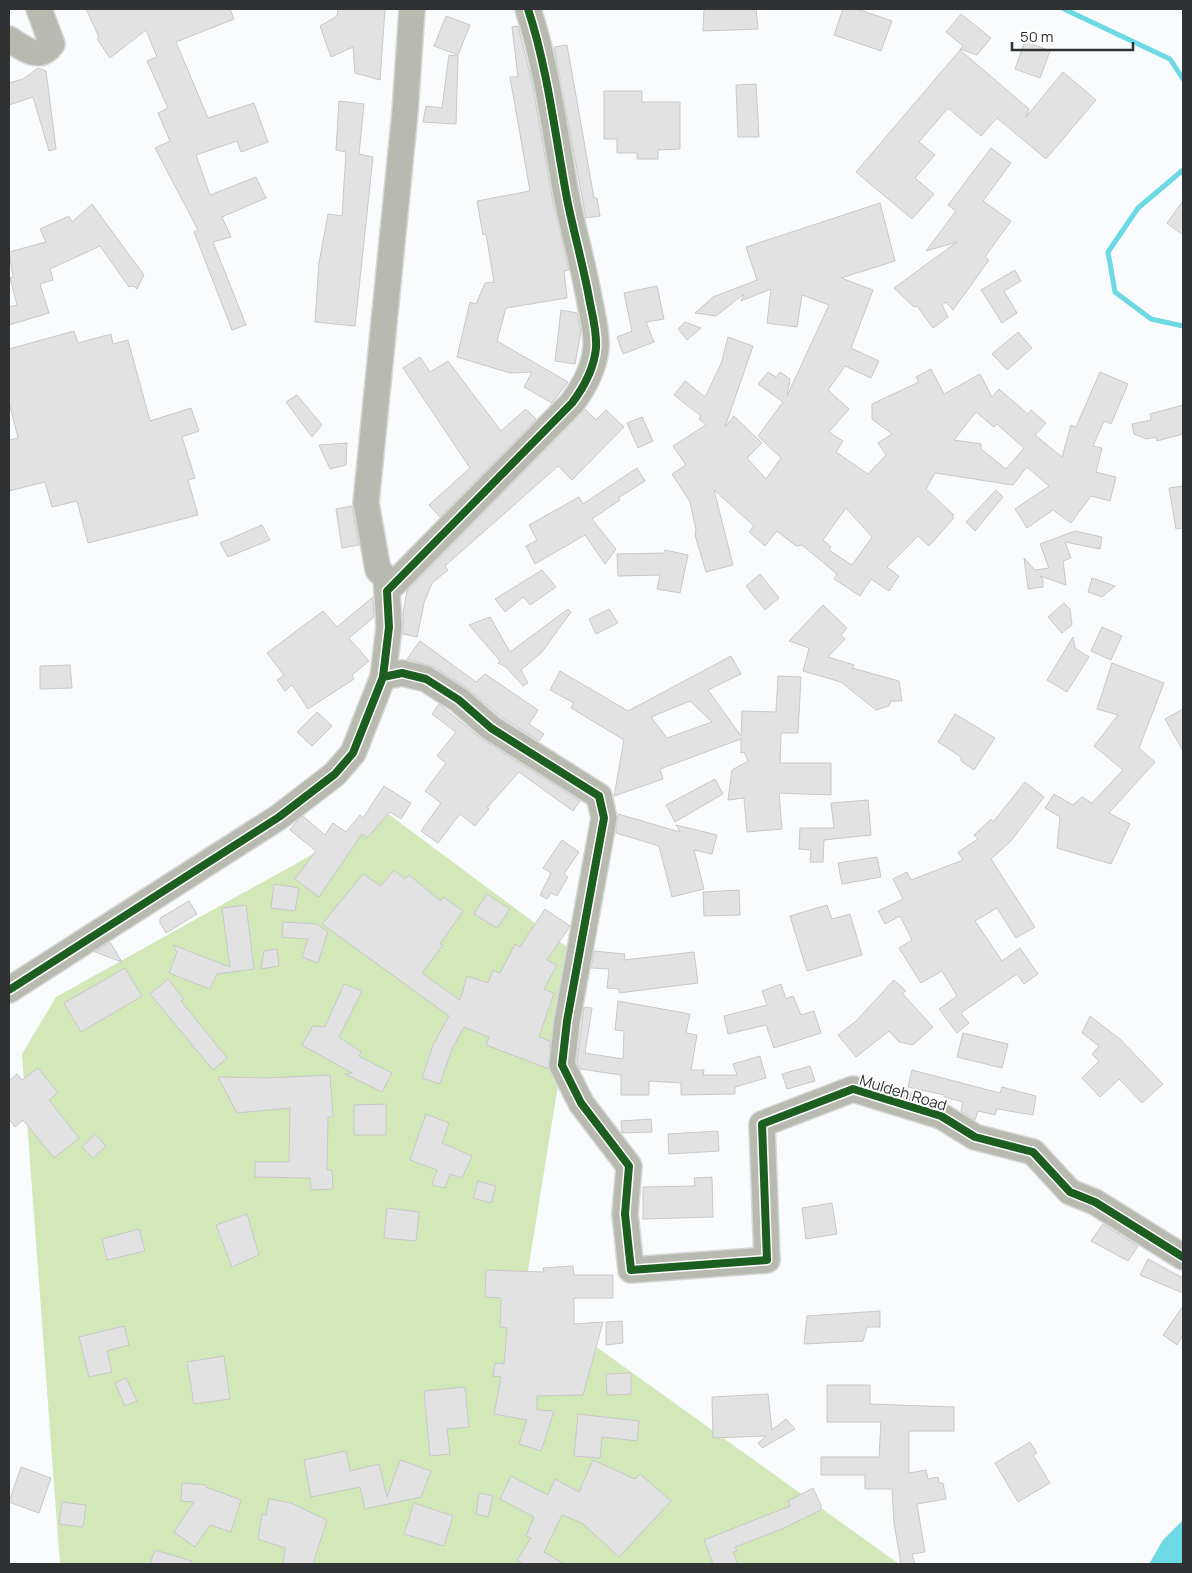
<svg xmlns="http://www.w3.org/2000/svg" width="1192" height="1573" viewBox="0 0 1192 1573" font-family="Manrope,sans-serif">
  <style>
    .forest { fill: #d2e8b8 }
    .water { fill: #6cd9e4 }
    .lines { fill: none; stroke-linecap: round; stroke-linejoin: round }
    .stream { stroke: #6cd9e4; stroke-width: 5 }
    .building { fill: #e2e2e2; stroke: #c8c8c8; fill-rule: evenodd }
    .minor-casing { stroke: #d5d7d8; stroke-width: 28 }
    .minor { stroke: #b8bab0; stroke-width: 25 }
    .cycleway-casing { stroke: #fff; stroke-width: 11 }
    .cycleway { stroke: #1b5e20; stroke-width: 8 }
    .labels { text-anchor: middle; stroke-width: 4; stroke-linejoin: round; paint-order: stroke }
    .street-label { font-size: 15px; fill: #2f3133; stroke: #fff }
  </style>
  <rect width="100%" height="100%" fill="#f9fbfd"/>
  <path class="forest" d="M387 813 579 956 524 1295 899 1564H60L22 1054 56 997Z"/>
  <path class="water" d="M1183 1520V1564H1149L1163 1540Z"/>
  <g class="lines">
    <path class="stream" d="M1064 9 1170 59 1183 79
      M1183 170 1138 208 1108 252 1115 292 1151 319 1183 326"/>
  </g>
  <path class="building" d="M86 9H230L234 19 176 42 208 118 254 103 268 142 241 152 237 141 196 155 210 195 256 177 266 198 222 217 231 237 213 242 246 325 232 330 194 232 198 230 155 148 170 141 158 113 168 108 147 61 157 57 146 30 110 58 97 39 99 37Z
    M338 9H385L380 80 355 73 353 47 331 57 320 26 337 16Z
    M704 9H756L758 29 703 31Z
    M843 9H857L892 21 881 51 834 35Z
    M961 14 991 38 977 55 960 49 963 46 946 32Z
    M446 16 470 25 458 55 434 46Z
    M518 26 532 82 553 202 569 270 564 271 567 298 506 308 497 341 568 382 552 403 524 387 532 372 510 373 457 357 470 302 476 304 485 283 494 282 486 234 483 235 477 201 530 191 510 77H518L512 27Z
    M1025 41 1050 51 1040 78 1015 69Z
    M567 45 594 198H597L600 216 586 218 554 47Z
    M960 50 1029 109 1026 117 1063 72 1096 100 1046 159 997 118 981 136 948 108 919 142 935 155 915 178 934 194 912 219 856 172Z
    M449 55 458 56 456 124 423 122 426 106 442 108Z
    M38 68 46 71 56 149 49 151 33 97 9 105V83L23 79Z
    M756 84 759 137H738L736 85Z
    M604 91H642V102H680V149L658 150V159H637V153H617V139H604Z
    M339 101 364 104 359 154 373 157 355 326 315 322 319 263 328 214 342 216 346 152 336 150Z
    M991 148 1011 163 983 201 1011 221 985 257 989 260 953 310 946 302 942 305 948 317 933 328 917 306 914 307 894 288 957 242 926 251 956 211 948 205Z
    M1183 201V235L1167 223Z
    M880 203 895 261 841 278 873 290 851 348 879 361 871 378 845 366 828 390 849 409 829 432 843 441 836 452 868 474 886 455 878 443 892 434 872 419V404L919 382 916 377 931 369 944 394 980 374 992 397 999 389 1028 414 1031 410 1046 423 1035 435 1062 457 1071 425 1076 427 1100 372 1128 384 1111 424 1104 421 1093 446 1102 448 1096 472 1116 477 1110 501 1091 496 1071 523 1053 510 1027 528 1015 509 1049 486 1027 467 1013 485 935 473 926 489 953 514V519L929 546 918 536 887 567 899 576 889 591 871 579 860 596 834 579 837 574 802 545 796 546 777 531 765 546 749 532 754 526 714 490 733 565 706 572 695 535 696 530 690 502 672 474 686 465 673 446 706 425 699 419 701 416 674 395 685 381 705 397 721 364 728 337 753 346 725 427 734 416 762 443 747 458 766 479 781 458 758 436 783 402 758 384 768 372 776 377 780 372 790 379 787 396 829 305 802 295 797 327 767 323 771 289 741 301 744 294 716 316 695 313 713 297 757 280 746 247ZM976 412 994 427 997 424 1024 448 1006 469 981 449V444L954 440ZM846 508 872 537 852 565 829 550 831 547 823 540Z
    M92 204 144 275 137 289 133 286 129 287 100 246 50 269 53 280 40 284 49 313 9 325V307L17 305 10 278 13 277 9 252 46 242 40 229 69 216 72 222Z
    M1015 270 1021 281 1004 291 1017 313 1002 323 981 290Z
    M657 286 664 319 646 322 654 342 623 354 617 337 632 331 624 293Z
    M561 310 577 313 581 331 575 364 555 361Z
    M685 322 701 328 687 340 678 329Z
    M74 331 78 343 111 334 113 344 128 340 150 421 191 408 199 431 182 437 195 478 188 480 198 515 88 543 77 501 52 507 45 482 9 491V440L18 438 9 402V349Z
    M1018 332 1032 348 1007 370 992 354Z
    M420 357 430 372 448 361 501 431 526 409 536 419 440 517 429 505 470 468 403 368Z
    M297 395 322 425 312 437 286 402Z
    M1183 405V434L1157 441 1156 437 1146 439 1134 434 1132 424 1151 420 1150 414Z
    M585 409 596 420 606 410 624 427 572 480 558 466 445 566 448 570 432 583 424 603 417 637 403 634V613L407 591Z
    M642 417 653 441 638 448 627 423Z
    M347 443 346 465 330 469 319 445Z
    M637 468 645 481 618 498 620 500 592 519 616 549 605 564 585 535 535 564 526 546 537 540 529 525 579 497 583 504Z
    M1183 486V528L1176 529 1169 488Z
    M996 490 1003 497 975 531 966 522Z
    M352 506 359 545 342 548 336 509Z
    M262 525 270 540 228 557 220 543Z
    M1075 531 1102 537 1100 549 1065 542 1071 558 1063 561 1066 585 1040 576 1043 579V587L1028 589 1024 558 1035 570 1049 568 1040 544Z
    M665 550 688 555 680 593 657 589 660 575 618 576 617 554 664 553Z
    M542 570 556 587 530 605 523 597 505 612 495 599Z
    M760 574 779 598 765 610 746 586Z
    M1092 578 1115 586 1102 597 1088 592Z
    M373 597 374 617 349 638 369 661 352 675 354 679 308 709 292 685 285 691 277 680 284 675 267 653 323 611 337 627Z
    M1064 603 1070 609 1072 625 1062 633 1048 617Z
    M823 605 847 628 841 635 845 639 828 657 854 665 852 668 899 681 902 701H891L889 706 876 710 841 682 803 671 809 648 789 641Z
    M568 609 571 612 542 652 521 670 528 683 523 686 506 667 498 663 500 661 469 625 490 617 510 652Z
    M609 609 618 623 596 634 589 619Z
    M1102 627 1122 636 1111 660 1091 651Z
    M1073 637 1075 648 1089 657 1067 692 1047 680Z
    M420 641 476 682 485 674 538 710 529 724 544 734 539 741 500 716 468 689 434 667 407 659Z
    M731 656 741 674 708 690 741 736 742 711 776 712 778 676 801 677 798 733H781L780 763H831V795L779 793 782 829 747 832 744 798 728 800 732 770 748 761 744 752 741 753V739L660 769 663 779 614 796 624 740 571 708 574 703 550 690 560 671 628 711ZM690 701 712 722 667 738 651 717Z
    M1112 663 1164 683 1139 748 1155 762 1109 813 1130 824 1111 864 1057 848 1060 817 1045 808 1054 794 1073 805 1082 797 1092 803 1123 770 1094 746 1118 715 1097 709Z
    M70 665 72 688 40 689V666Z
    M439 704 483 740 580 801 573 811 519 772 487 808 489 809 475 826 460 814 438 843 421 831 441 803 425 791 446 763 437 756 456 732 432 714Z
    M1183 709V751L1165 719Z
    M317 712 332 726 312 746 297 732Z
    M955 714 995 738 974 770 961 761V757L938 742Z
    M715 779 723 794 675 822 666 805Z
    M1025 782 1044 797 1011 841 991 859 1035 927 1016 938 997 908 975 921 1002 961 1020 948 1038 974 1024 984 1017 974 961 1013 969 1023 957 1033 939 1009 957 996 942 971 921 983 899 948 912 940 900 916 885 924 878 911 903 899 893 879 907 872 911 880 963 860 958 852 978 839 974 835 991 819 993 822Z
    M384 786 411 803 401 819 390 812 367 838 362 834 319 897 295 879 316 851 290 830 297 821 303 816 325 835 333 823 346 832 360 815 363 818Z
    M868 800 871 835 824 840 823 862H810L811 850 799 849 800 828H834L831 803Z
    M618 814 680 832 676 825 717 835 712 854 694 850 704 889 672 897 659 846 616 833Z
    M562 840 579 852 564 874 568 877 557 896 551 893 547 899 540 895 551 873 543 868Z
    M877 857 881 877 842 884 838 863Z
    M394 870 405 879 409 875 441 901 443 897 463 911 440 944 443 945 422 973 460 1000 467 976 488 983 493 970 500 973 515 944 520 947 545 909 570 926 547 960 557 965 544 989 554 993 539 1037 550 1041 549 1069 486 1045 489 1037 464 1027 452 1049 440 1084 422 1078 433 1045 449 1016 322 924 363 874 381 886Z
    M274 884 299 888 295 911 271 908Z
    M739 890 740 915 704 916 703 892Z
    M487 894 510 909 497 928 474 914Z
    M189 901 197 914 166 933 160 923V918Z
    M246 905 254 969 217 974 210 989 169 973 177 952 173 945 230 967 222 908Z
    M827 905 832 919 850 914 862 955 807 971 790 916Z
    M283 922 317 924 328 932 318 963 302 957 308 939 282 937Z
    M110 942 122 962 95 952Z
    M277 949 279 966 261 969 264 951Z
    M594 951 625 954 624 960 694 952 698 983 619 993V989L607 988 609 969 591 968Z
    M125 968 142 996 81 1032 64 1003Z
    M168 979 184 999 181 1001 227 1058 213 1070 150 994Z
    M894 980 906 991 902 993 933 1027 913 1045 899 1042 889 1031 856 1057 838 1035 856 1021Z
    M344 984 362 991 339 1037 361 1052 359 1056 392 1073 382 1092 345 1074 352 1073 302 1045 313 1026 325 1027Z
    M781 984 786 999 793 996 801 1015 814 1011 821 1033 774 1048 766 1025 728 1034 724 1016 767 1005 762 991Z
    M618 1001 690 1014 686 1033 697 1035 691 1070H704L703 1075H737L733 1064 760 1056 766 1078 735 1087V1094L681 1095V1083L649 1081V1095H621V1075L580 1069 577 1062 584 1007 592 1008 585 1053 623 1059 624 1031 615 1030Z
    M1090 1016 1121 1040 1163 1084 1142 1103 1119 1079 1100 1097 1082 1078 1099 1061 1092 1054 1099 1046 1082 1033Z
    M963 1033 1008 1044 1002 1068 957 1057Z
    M810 1066 815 1081 787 1089 782 1074Z
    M38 1068 58 1093 49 1100 79 1138 54 1158 23 1120 15 1127 9 1119V1081L17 1074 22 1080Z
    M912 1070 1000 1093 1002 1087 1036 1096 1033 1115 997 1109 995 1115 978 1111 975 1120 961 1111 963 1102 944 1097V1095L908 1087Z
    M330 1075 333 1117H328L327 1170H332L333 1189 311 1190 310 1178 255 1177V1162H289L290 1108 237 1113 218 1077 268 1078Z
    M386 1104V1135H354V1105Z
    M426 1114 449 1123 442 1143 472 1156 462 1178 450 1174 445 1188 432 1185 437 1170 410 1160Z
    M651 1119 652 1132 622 1133 621 1121Z
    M718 1131 719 1151 669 1154 668 1134Z
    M95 1134 106 1146 93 1158 82 1147Z
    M712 1177 713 1217 643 1219V1187L695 1186 694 1178Z
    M478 1181 496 1186 491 1203 473 1198Z
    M832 1203 837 1234 806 1239 802 1208Z
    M387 1208 419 1212 416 1241 384 1238Z
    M247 1214 259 1255 232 1267 216 1225Z
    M1103 1224 1138 1246 1128 1261 1091 1241Z
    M139 1229 145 1251 107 1260 102 1239Z
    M1148 1259 1183 1278V1293L1140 1275Z
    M573 1266 574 1275H613V1298H574V1324L603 1322 583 1395 537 1396V1410L554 1411 541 1451 519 1444 527 1420 494 1414 501 1377 493 1376 495 1363 504 1364 507 1328 500 1327 501 1298 485 1297 486 1270 544 1272 543 1268Z
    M1183 1306V1335L1177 1345 1163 1335Z
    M880 1311V1327H867L863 1341 804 1344 807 1316Z
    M622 1321 623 1343 606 1345V1322Z
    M124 1326 129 1345 107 1351 112 1372 89 1377 79 1337Z
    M224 1356 230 1399 194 1404 187 1362Z
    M631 1373V1394L607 1395 606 1374Z
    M126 1378 137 1401 125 1406 115 1383Z
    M827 1385H870V1404L954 1407V1431H909V1473L926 1470 928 1479 938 1477 939 1483H943L946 1499 917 1504 925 1552 912 1554 915 1564H901L894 1523 892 1489H865V1475H821V1457H879L881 1422H827Z
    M465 1387 469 1427 447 1429 450 1454 430 1456 424 1391Z
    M768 1394 772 1430 786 1419 795 1429 762 1448 758 1443 766 1436 713 1438 712 1397Z
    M578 1414 639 1421 637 1441 602 1437 600 1458 574 1456Z
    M1030 1442 1037 1453 1033 1455 1050 1483 1018 1502 995 1463Z
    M346 1451 350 1471 379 1464 387 1497 400 1460 431 1471 421 1497 365 1509 360 1487 311 1497 304 1460Z
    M593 1460 635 1479 640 1474 671 1501 619 1557 582 1523 562 1515 544 1552 564 1564H523L517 1560 531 1538 526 1536 534 1517 500 1499 511 1476 548 1495 555 1479 579 1492Z
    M21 1467 51 1478 39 1513 9 1502Z
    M182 1483 206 1485V1487L241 1500 231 1532 210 1525 195 1547 174 1532 194 1502 181 1501Z
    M813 1488 821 1505V1510L782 1529 735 1547 737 1551 733 1552 738 1564H713L704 1540 790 1506 788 1501Z
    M479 1493 493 1496 488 1517 476 1514Z
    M269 1499 291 1503 327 1520 313 1564H283L285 1548 258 1539 262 1514 266 1515Z
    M62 1502 86 1505 83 1527 59 1524Z
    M414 1503 453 1516 444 1546 404 1534Z
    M155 1550 192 1561V1564H150Z"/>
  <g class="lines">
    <defs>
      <path id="minor" d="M9 39C23 48 39 62 52 44L39 9
        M387 591 386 578 378 570 366 503 405 112 412 9
        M383 677 402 673 426 679 459 700 491 728 599 796 604 818 567 1021 562 1065 581 1103 629 1166 625 1214 631 1270 767 1260 762 1124 853 1089 941 1116 975 1137 1033 1152 1070 1192 1095 1202 1183 1257
        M9 990 279 817 335 774 353 753 383 677 389 627 387 591 572 403C584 387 594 369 596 348 597 333 593 317 590 303 584 268 574 234 567 199 555 135 548 70 528 9"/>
    </defs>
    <use href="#minor" class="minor-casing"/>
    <use href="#minor" class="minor"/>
    <defs>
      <path id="cycleway" d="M383 677 402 673 426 679 459 700 491 728 599 796 604 818 567 1021 562 1065 581 1103 629 1166 625 1214 631 1270 767 1260 762 1124 853 1089 941 1116 975 1137 1033 1152 1070 1192 1095 1202 1183 1257
        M9 990 279 817 335 774 353 753 383 677 389 627 387 591 572 403C584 387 594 369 596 348 597 333 593 317 590 303 584 268 574 234 567 199 555 135 548 70 528 9"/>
    </defs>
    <use href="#cycleway" class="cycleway-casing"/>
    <use href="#cycleway" class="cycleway"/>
  </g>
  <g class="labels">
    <g class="street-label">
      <text transform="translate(903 1093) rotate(17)" y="5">Muldeh Road</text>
    </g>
  </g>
  <rect width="1192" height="1573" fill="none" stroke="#2f3133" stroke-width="20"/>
  <path d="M1012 42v8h121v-8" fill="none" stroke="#2f3133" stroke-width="2.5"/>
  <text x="1020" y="42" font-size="15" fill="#2f3133" stroke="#ffffff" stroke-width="4" paint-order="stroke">50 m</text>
</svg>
